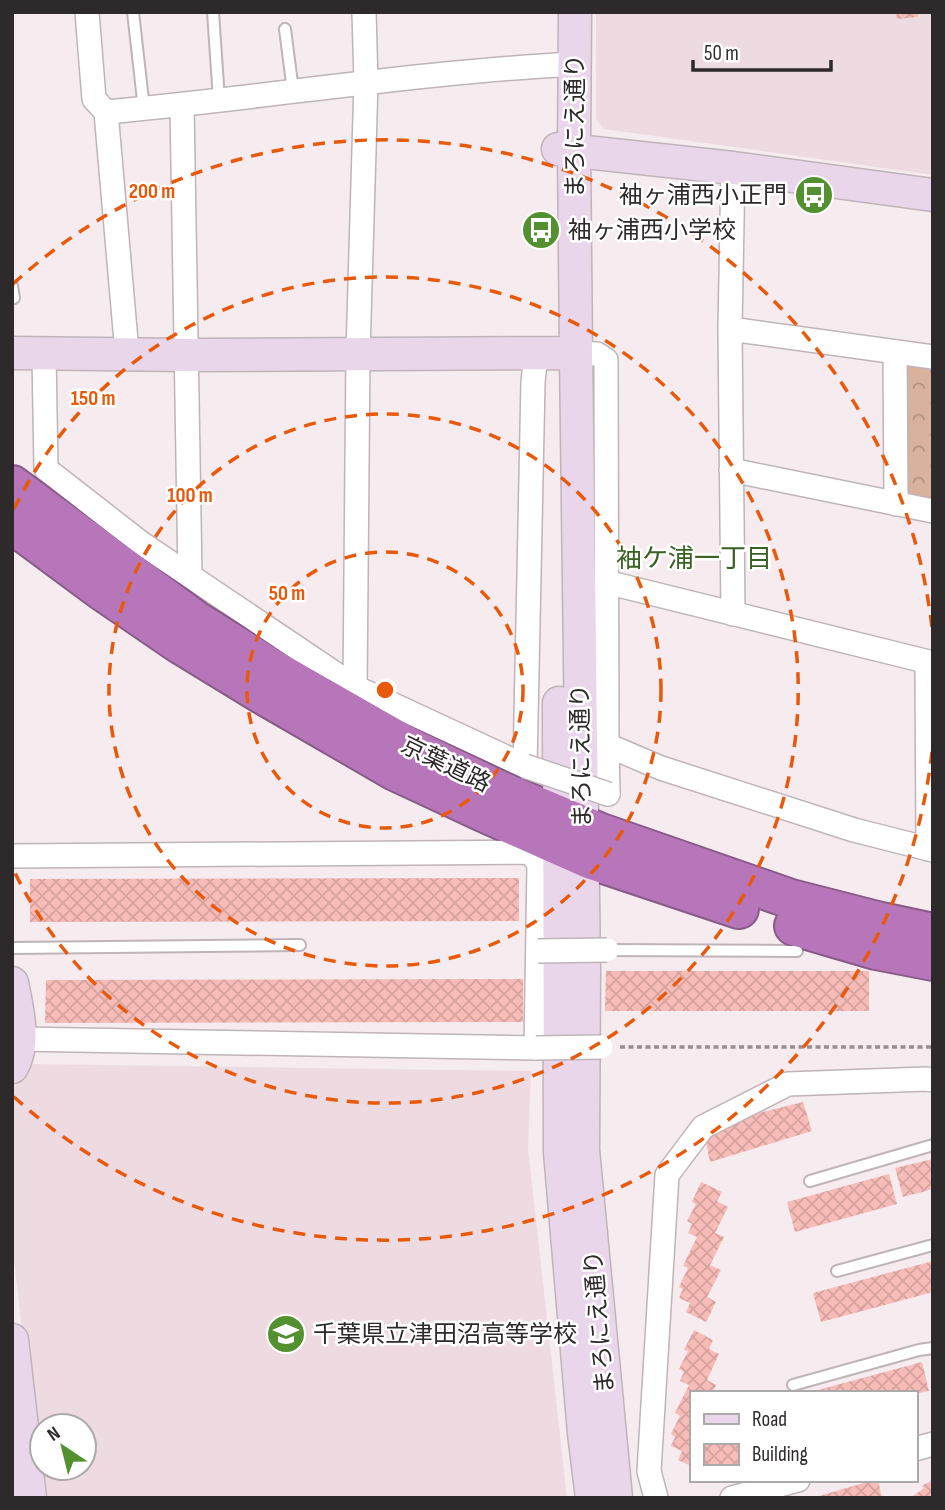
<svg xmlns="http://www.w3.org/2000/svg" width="945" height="1510" viewBox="0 0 945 1510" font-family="'Sofia Sans Condensed','Noto Sans JP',sans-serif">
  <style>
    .built { fill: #eedbe2; fill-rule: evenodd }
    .park { fill: url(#park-crowns) }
    .building { fill: url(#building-cross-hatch) }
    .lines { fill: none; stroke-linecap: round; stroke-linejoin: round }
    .lane-casing { stroke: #bfb4b8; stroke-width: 14 }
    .street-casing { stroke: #bfb4b8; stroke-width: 26 }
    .secondary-casing { stroke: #bfb4b8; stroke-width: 35 }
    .highway-casing { stroke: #885b88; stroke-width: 42 }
    .path { stroke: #978f92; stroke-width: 3.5; stroke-dasharray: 5 3.5; stroke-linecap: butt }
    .lane { stroke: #fff; stroke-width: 10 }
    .street { stroke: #fff; stroke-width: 23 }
    .secondary { stroke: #ead6ea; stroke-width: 32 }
    .highway { stroke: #b876ba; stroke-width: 38 }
    .street-bridge-casing { stroke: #bfb4b8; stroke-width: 26; stroke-linecap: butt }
    .street-bridge { stroke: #fff; stroke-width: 23 }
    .ring { fill: none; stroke: #e8590c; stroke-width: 3.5; stroke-dasharray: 12 9 }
    .labels { text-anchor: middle; stroke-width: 5; stroke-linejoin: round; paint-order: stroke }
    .street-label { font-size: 24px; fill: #2e292b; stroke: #fff }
    .poi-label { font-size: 24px; fill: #2e292b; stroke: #fff; text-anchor: start }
    .neighbourhood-label { font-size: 26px; fill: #3a6124; stroke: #fff }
    .centre { fill: #e8590c; stroke: #fff; stroke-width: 3.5 }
    .ring-label { font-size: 21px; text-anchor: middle; font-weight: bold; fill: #e8590c; stroke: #fff; stroke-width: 5; stroke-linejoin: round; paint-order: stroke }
  </style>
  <defs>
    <pattern id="park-crowns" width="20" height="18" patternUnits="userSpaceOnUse" patternTransform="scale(1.75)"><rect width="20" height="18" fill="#d8b29c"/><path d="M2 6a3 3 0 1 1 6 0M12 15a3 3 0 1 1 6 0" fill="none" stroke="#b0917f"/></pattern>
    <pattern id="building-cross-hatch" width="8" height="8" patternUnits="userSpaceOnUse" patternTransform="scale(1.75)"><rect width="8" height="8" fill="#f8bcb8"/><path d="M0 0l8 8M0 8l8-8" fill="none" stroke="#d5a29e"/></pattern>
  </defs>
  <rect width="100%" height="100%" fill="#f6ebef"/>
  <path class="built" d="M596 12H933V175L604 129 596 119Z
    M30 1064 531 1071 528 1148 567 1498H41L12 1242V1091ZM42 1426H84V1468H42Z"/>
  <path class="park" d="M902 361 933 365V504L901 498Z"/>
  <path class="building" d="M896 12H918V17L897 19Z
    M519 878V921L30 922V879Z
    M606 971H869V1011H605Z
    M523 979V1022L45 1023 46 980Z
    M803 1102 812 1131 710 1162 703 1127Z
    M933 1159V1189L903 1197 895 1168Z
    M889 1174 897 1204 795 1232 787 1202Z
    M701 1182 722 1192 717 1201 728 1207 715 1233 724 1237 710 1265 721 1270 707 1297 716 1302 706 1322 686 1312 690 1303 679 1298 683 1289 679 1287 688 1268 683 1266 697 1237 688 1233 692 1224 687 1221 696 1204 692 1202Z
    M933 1261V1292L821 1322 813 1293Z
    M694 1330 713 1340 709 1349 719 1354 707 1380 716 1385 712 1393H691V1466L678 1460 682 1451 671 1446 675 1437 671 1434 680 1416 675 1413 689 1385 680 1381 684 1372 679 1369 688 1351 684 1350Z
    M922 1362 929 1391 915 1394V1393H807Z
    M874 1480H878L882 1498H812Z
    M932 1480 933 1498H914L913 1496 924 1488 922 1486Z"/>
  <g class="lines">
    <defs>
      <path id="lane" d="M133 12 144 109
        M213 12 219 100
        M285 29 293 91
        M12 286 14 298
        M12 948 300 945
        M607 950 797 951
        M810 1181 933 1145
        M837 1271 933 1245
        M793 1385 919 1350 933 1348"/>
      <path id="street" d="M87 12 94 99 106 112 127 353
        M182 105 190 576
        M106 112C262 98 418 72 575 64
        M733 168 730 329 733 614
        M730 329 933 357
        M895 352 896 504
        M576 353 597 354 606 360 607 745 661 768 854 830 933 850
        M44 354 46 469 141 543 355 687 525 766 533 382 536 353
        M731 470 933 511
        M606 582 933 663
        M927 662 928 849
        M355 687 358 353 366 82 364 12
        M607 745 608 794
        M12 856 531 852 539 865 536 1048 19 1039
        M915 1449 933 1444
        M656 1498 649 1471 667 1175 703 1127 788 1084 926 1079 933 1080
        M732 1498 798 1480"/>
      <path id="secondary" d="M575 12 574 150 576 353 584 969 583 1150 616 1498
        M558 149 733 168 933 195
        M12 353 186 355 576 353
        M559 703 560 1152 584 1433 592 1498
        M12 983C17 1008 26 1043 12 1067
        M12 1340 30 1498"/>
      <path id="highway" d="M12 485 195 620 276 671 409 747 501 791 601 833 791 899 877 921 933 933
        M12 524 101 590 177 642 262 694 395 771 483 812 589 859 739 909
        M794 926 876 950 933 961"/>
    </defs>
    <use href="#lane" class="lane-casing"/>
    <use href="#street" class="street-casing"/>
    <use href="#secondary" class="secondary-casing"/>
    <use href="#highway" class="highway-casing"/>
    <path class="path" d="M620 1047H933"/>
    <use href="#lane" class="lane"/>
    <use href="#street" class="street"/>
    <use href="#secondary" class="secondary"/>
    <use href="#highway" class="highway"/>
    <defs>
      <path id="street-bridge" d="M525 766 608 794
        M538 951 607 950
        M536 1048 601 1047"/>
    </defs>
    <use href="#street-bridge" class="street-bridge-casing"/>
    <use href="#street-bridge" class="street-bridge"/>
  </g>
  <g class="ring">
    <circle cx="385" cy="690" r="138"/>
    <circle cx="385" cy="690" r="276"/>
    <path d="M14 509A413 413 0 1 1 14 871"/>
    <path d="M932 752A551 551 0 0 1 13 1096M13 284A551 551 0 0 1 932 628"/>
  </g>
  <defs>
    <symbol id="bus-disc" viewBox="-11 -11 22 22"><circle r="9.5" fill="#53902f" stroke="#fff"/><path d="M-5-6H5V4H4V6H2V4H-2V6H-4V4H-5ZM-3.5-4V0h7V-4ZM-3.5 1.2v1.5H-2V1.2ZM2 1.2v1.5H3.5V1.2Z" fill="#fff"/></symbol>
    <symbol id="school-disc" viewBox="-11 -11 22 22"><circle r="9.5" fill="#53902f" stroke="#fff"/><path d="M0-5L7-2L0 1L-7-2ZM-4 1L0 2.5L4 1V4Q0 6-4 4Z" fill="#fff"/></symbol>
  </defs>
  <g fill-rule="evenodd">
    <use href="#bus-disc" x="792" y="173" width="44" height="44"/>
    <use href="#bus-disc" x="519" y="208" width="44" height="44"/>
    <use href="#school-disc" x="264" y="1312" width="44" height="44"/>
  </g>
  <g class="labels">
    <g class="street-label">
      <text transform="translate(575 126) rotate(-90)" y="8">まろにえ通り</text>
      <text transform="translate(581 756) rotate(-91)" y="8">まろにえ通り</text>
      <text transform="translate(446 764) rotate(26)" y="8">京葉道路</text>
      <text transform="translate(599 1322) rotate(-95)" y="8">まろにえ通り</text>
    </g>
    <g class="poi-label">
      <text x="787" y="203" text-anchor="end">袖ヶ浦西小正門</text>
      <text x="568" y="238">袖ヶ浦西小学校</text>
      <text x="313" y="1342">千葉県立津田沼高等学校</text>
    </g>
    <g class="neighbourhood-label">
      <text x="694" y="567">袖ケ浦一丁目</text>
    </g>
  </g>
  <circle cx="385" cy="690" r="10" class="centre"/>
  <g class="ring-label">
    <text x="152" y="198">200 m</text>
    <text x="93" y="405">150 m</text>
    <text x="190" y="502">100 m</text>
    <text x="287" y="600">50 m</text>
  </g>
  <rect width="945" height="1510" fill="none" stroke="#2e292b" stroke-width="28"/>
  <rect x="690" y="1391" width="228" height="91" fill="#ffffff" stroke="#aba9aa" stroke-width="2"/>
  <rect x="704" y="1414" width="35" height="10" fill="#ead6ea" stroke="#aba9aa" stroke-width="2"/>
  <text x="752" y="1426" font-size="21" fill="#2e292b">Road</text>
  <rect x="704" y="1444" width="35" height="21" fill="url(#building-cross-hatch)" stroke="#aba9aa" stroke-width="2"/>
  <text x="752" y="1461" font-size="21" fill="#2e292b">Building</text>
  <g transform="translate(63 1447) rotate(325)"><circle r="33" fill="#ffffff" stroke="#aba9aa" stroke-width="2"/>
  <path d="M0-5L12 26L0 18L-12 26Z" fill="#53902f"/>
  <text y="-10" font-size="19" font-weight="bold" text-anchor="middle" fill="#2e292b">N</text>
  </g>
  <path d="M693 60v10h138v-10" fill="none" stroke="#2e292b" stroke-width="3.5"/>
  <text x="704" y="60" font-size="21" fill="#2e292b" stroke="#ffffff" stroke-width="5" paint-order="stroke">50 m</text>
</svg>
